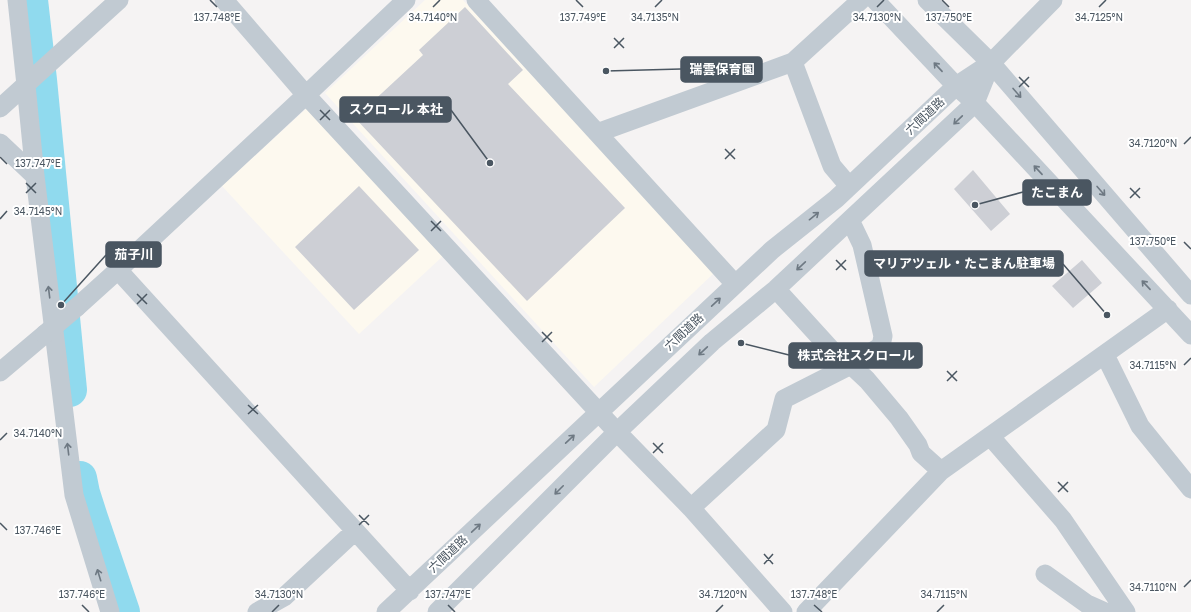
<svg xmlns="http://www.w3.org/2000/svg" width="1191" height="612" viewBox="0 0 1191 612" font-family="'Golos Text','Noto Sans JP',sans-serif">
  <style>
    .commercial { fill: #fdf9ef }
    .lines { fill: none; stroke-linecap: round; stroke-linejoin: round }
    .river { stroke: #90daee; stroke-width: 34 }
    .building { fill: #cdcfd5 }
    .minor { stroke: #c1cad2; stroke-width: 19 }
    .minor-bridge { stroke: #c1cad2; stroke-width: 19 }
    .oneway { stroke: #6e7983 }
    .ticks { fill: none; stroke: #4a5661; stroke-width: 1.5 }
    .labels { text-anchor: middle; stroke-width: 4; stroke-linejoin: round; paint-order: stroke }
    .street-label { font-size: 12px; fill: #4a5661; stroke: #fff }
    .ticks-label { font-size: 10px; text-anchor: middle; fill: #4a5661; stroke: #fff; stroke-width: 4; stroke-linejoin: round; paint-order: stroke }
    .leader { fill: none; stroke: #4a5661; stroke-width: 1.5 }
    .callout-dot { fill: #4a5661; stroke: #fff; stroke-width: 1.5 }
    .callout { fill: #4a5661; stroke: #4a5661; stroke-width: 1.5 }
    .callout-label { font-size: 13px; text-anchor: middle; font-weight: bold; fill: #fff }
  </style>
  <rect width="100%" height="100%" fill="#f5f3f3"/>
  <path class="commercial" d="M425 0H463L714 273 594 387 325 93Z
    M307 108 443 256 359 334 222 186Z"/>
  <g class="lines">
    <path class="river" d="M31 0 40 80 70 390
      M80 478 83 493 91 518 123 612"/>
  </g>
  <path class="building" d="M465 7 523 70 508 84 625 208 527 301 355 118 423 55 419 50Z
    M973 170 1010 214 991 231 954 189Z
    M359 186 419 250 354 310 295 247Z
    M1082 260 1102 283 1073 308 1052 286Z"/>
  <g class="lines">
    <path class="minor" d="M17 0 26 85 35 176 74 495 110 612
      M406 0 306 95 617 432 691 508 783 612
      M476 0 735 284
      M875 0 956 86 975 103 1191 335
      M927 0 991 63 1191 295
      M793 62 832 166 849 186
      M0 108 119 0
      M597 133 793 62 861 0
      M0 143 35 176
      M118 270 410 591
      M776 289 847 367
      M77 307 118 270 306 95 224 0
      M1105 355 1140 426 1191 489
      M851 365 867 380 899 418 918 445 921 453 941 471
      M0 372 45 334
      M990 436 1063 520 1126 612
      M691 508 776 430 784 399 847 367 881 346 883 336 862 245 850 220
      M1045 574 1087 604 1105 612
      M257 612 284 597 355 531
      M386 612 772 250 836 199 956 86 991 63 1053 0
      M437 612 617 432 712 342 776 289 975 103 991 63
      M806 612 941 471 1168 309"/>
    <path class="minor-bridge" d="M45 334 77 307"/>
  </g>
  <defs><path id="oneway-shaft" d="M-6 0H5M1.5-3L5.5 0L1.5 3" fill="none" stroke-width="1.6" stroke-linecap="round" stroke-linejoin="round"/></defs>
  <g class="oneway">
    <use href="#oneway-shaft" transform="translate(938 67) rotate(-133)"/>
    <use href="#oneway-shaft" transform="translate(1017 93) rotate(49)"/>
    <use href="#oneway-shaft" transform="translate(958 120) rotate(136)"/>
    <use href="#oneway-shaft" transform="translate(1038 170) rotate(-133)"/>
    <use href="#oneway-shaft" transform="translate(1101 191) rotate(49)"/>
    <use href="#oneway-shaft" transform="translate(814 216) rotate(-39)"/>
    <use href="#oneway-shaft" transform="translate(801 266) rotate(137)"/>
    <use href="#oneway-shaft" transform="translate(1146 285) rotate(-133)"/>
    <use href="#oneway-shaft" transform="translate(49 292) rotate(-97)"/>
    <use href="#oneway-shaft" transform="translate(716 302) rotate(-43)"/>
    <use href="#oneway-shaft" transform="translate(703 351) rotate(137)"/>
    <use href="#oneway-shaft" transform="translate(570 439) rotate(-43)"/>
    <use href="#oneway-shaft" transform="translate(68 449) rotate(-97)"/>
    <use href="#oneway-shaft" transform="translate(559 490) rotate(135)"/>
    <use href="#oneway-shaft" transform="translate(476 528) rotate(-43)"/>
    <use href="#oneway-shaft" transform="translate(99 575) rotate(-107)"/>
  </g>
  <path class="ticks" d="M210 0 217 7M576 0 583 7M942 0 949 7M433 7 440 0M655 7 662 0M877 7 884 0M1099 7 1106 0M614 38 624 48M614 48 624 38M1019 77 1029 87M1019 87 1029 77M320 110 330 120M320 120 330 110M1184 144 1191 137M725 149 735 159M0 157 7 164M725 159 735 149M26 183 36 193M1130 188 1140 198M26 193 36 183M1130 198 1140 188M0 219 7 211M431 221 441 231M431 231 441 221M1184 242 1191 249M836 260 846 270M836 270 846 260M137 294 147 304M137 304 147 294M542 332 552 342M542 342 552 332M1184 365 1191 358M947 371 957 381M947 381 957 371M248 405 258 414M248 414 258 405M0 440 7 433M653 443 663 453M653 453 663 443M1058 482 1068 492M1058 492 1068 482M359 515 369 525M0 523 7 530M359 525 369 515M764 554 773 564M764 564 773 554M1184 587 1191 580M82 605 89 612M448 605 455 612M814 605 822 612M272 612 279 605M716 612 723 605M937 612 944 605"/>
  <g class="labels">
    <g class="street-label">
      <text transform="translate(925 116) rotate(-43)" y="4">六間道路</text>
      <text transform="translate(684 332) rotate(-43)" y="4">六間道路</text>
      <text transform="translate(448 554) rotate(-43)" y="4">六間道路</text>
    </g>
  </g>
  <g class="ticks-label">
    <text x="583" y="21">137.749°E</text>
    <text x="217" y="21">137.748°E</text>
    <text x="949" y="21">137.750°E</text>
    <text x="1099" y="21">34.7125°N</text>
    <text x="433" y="21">34.7140°N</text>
    <text x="655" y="21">34.7135°N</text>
    <text x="877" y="21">34.7130°N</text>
    <text x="1153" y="147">34.7120°N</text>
    <text x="38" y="167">137.747°E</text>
    <text x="38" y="215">34.7145°N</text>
    <text x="1153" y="245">137.750°E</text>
    <text x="1153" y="369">34.7115°N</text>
    <text x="38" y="437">34.7140°N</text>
    <text x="38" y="534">137.746°E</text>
    <text x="1153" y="591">34.7110°N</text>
    <text x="279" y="598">34.7130°N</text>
    <text x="723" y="598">34.7120°N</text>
    <text x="944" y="598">34.7115°N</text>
    <text x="82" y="598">137.746°E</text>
    <text x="448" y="598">137.747°E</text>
    <text x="814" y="598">137.748°E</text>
  </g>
  <path class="leader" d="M606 71L681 69M490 163L451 110M975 205L1023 192M61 305L106 255M1107 315L1063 264M741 343L789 355"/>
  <g class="callout-dot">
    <circle cx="606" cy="71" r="4"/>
    <circle cx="490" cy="163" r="4"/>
    <circle cx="975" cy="205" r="4"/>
    <circle cx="61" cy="305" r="4"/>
    <circle cx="1107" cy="315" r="4"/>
    <circle cx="741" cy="343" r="4"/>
  </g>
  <g class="callout">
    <rect x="681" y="57" width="81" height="25" rx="4"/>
    <rect x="340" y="97" width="111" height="25" rx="4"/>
    <rect x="1023" y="180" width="68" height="25" rx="4"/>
    <rect x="106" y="242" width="55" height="25" rx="4"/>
    <rect x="865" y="251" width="198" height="25" rx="4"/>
    <rect x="789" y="343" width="133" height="25" rx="4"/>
  </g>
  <g class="callout-label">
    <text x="722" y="74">瑞雲保育園</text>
    <text x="396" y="114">スクロール 本社</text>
    <text x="1057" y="197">たこまん</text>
    <text x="134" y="259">茄子川</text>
    <text x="964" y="268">マリアツェル・たこまん駐車場</text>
    <text x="856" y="360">株式会社スクロール</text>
  </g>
</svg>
